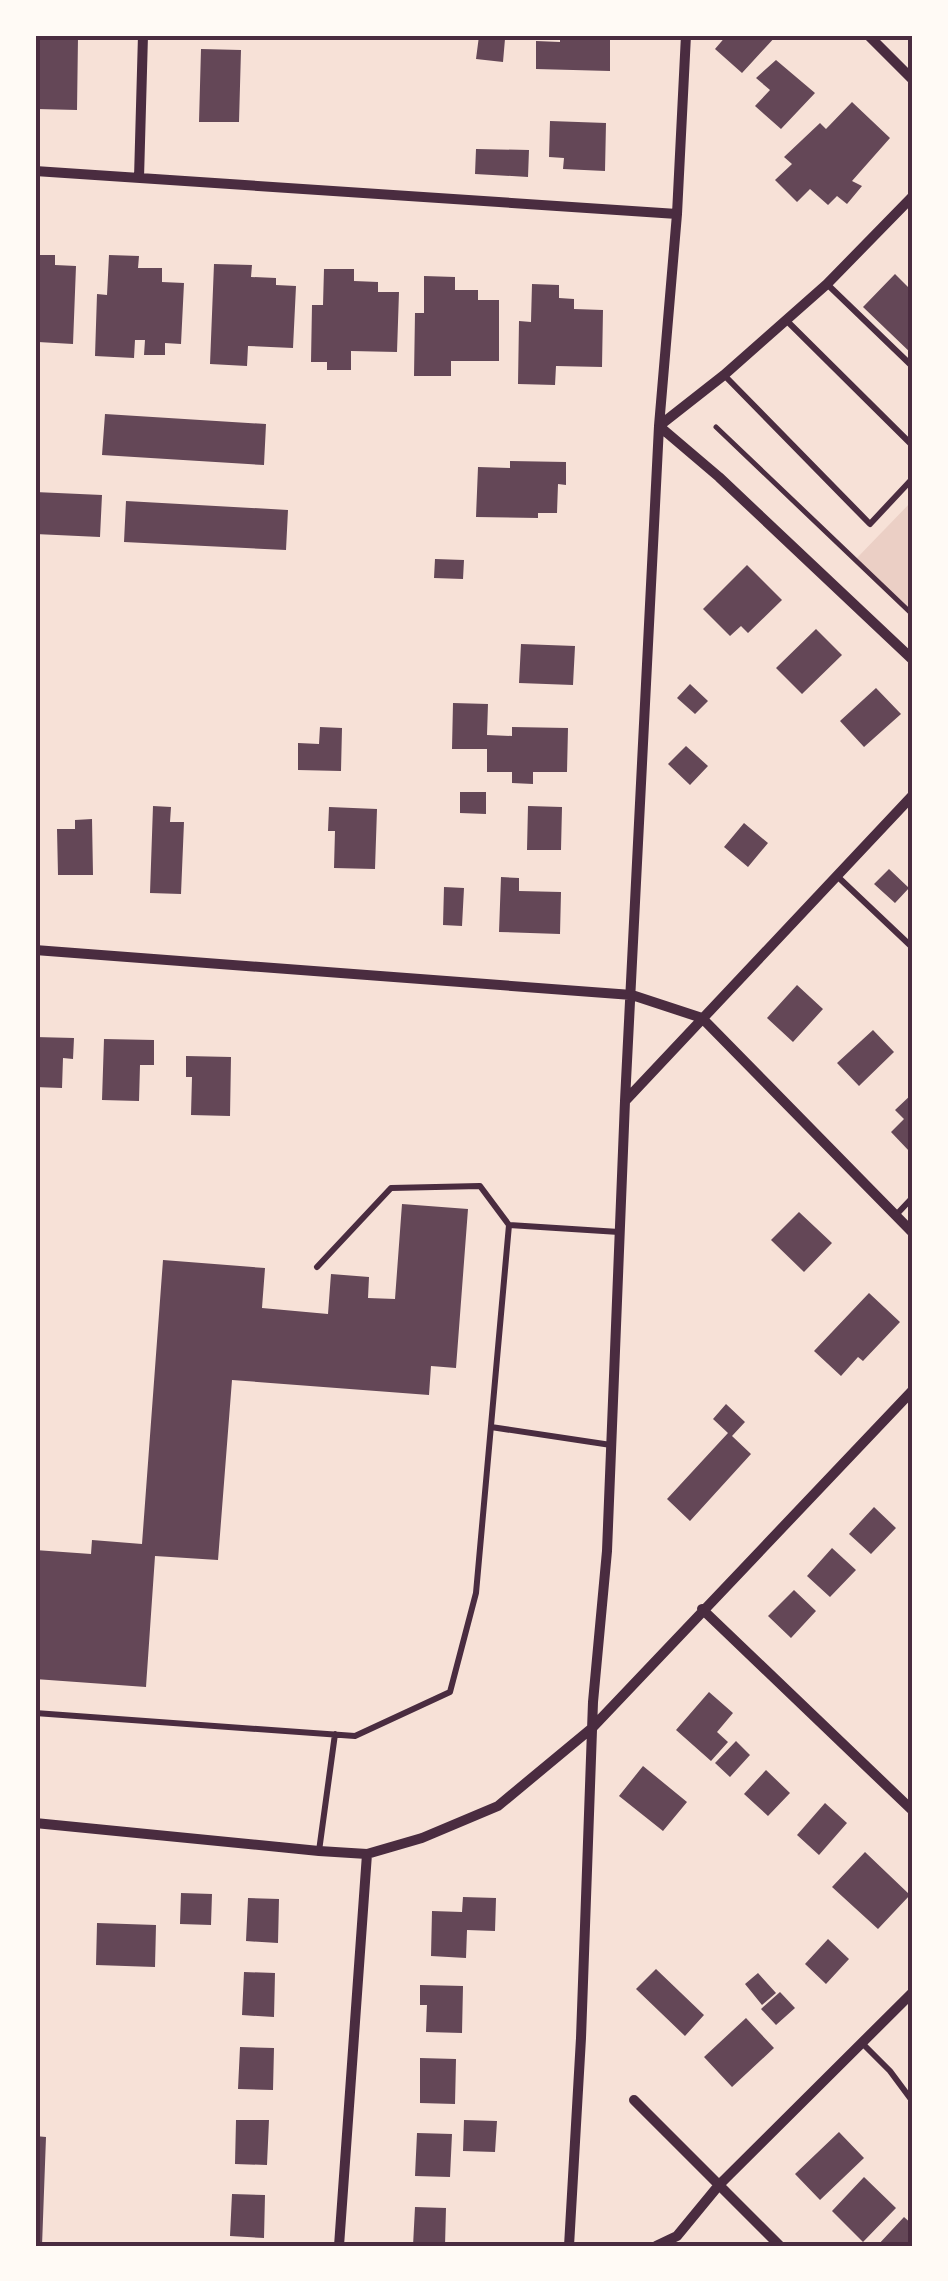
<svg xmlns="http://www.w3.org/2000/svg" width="948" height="2281" viewBox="0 0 948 2281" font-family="'Noto Serif',serif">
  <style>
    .green { fill: #ebcfc5 }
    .building { fill: #644757 }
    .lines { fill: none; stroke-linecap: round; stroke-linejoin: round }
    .path { stroke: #4a2c40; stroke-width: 5 }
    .service { stroke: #4a2c40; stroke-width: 6 }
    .minor { stroke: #4a2c40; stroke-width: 10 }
    .neatline { fill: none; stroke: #4a2c40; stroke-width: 4 }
  </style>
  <rect width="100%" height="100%" fill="#f7e1d7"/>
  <path class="green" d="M913 500V615L855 560Z"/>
  <path class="building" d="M560 35H610V71L536 69V41L560 42Z
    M727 35H777L742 73 715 49Z
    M479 36 505 39 503 62 476 59Z
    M38 37H78L77 110 37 109Z
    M201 49 241 50 239 122H199Z
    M776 60 815 93 781 129 755 106 770 90 756 78Z
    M852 102 890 138 852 181 862 186 847 204 837 196 828 205 810 189 797 202 775 180 792 164 784 157 820 123 826 129Z
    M550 121 606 123 605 171 563 169 564 158 549 157Z
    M476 149 529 150 528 177 475 174Z
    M35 255H55V265L76 266 73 344 38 342V330H35Z
    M109 255 139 256 138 268H162V282L184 283 181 344 165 343V355H144L145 340H135L134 358 95 356 97 294 107 295Z
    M214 264 252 265 251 277 276 278V285L296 286 293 348 248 346 247 366 210 364Z
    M324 269H354V281L378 282V292H399L397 352 351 351V370H327V362H311L312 305H323Z
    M895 274 913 292V355L863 307Z
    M424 276 455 277V290H478V300H499V361H451V376H414L415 313H424Z
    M532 284 559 285V298L574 299V309L603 310 602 367 556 366 555 385 518 384 519 321 531 322Z
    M105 414 266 424 264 465 102 455Z
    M510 461 566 462V485L558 484 557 513H538V518L476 517 478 467 510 468Z
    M35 492 102 495 100 537 35 534Z
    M126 501 288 510 286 550 124 542Z
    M435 559 464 560 463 579 434 578Z
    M747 565 782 600 748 633 741 626 730 636 703 609Z
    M816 629 842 655 802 694 776 668Z
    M521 644 575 646 573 685 519 683Z
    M690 684 708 701 695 714 677 698Z
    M876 688 901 714 864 747 840 721Z
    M453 703 488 704 487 735 512 736V727L568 728 567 772H533V784L512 783V772H487V749H452Z
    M320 727 342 728 341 771 298 770V743L319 744Z
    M686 746 708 766 690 785 668 764Z
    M460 792H486V814L460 813Z
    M153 806 171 807 170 822H184L181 894 150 893Z
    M528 806 562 807 561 850H527Z
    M329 807 377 809 375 869 334 868 335 831H328Z
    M92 819 93 875H58L57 829H75V820Z
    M744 823 768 843 748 867 724 847Z
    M889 869 909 888 895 903 874 884Z
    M501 877 519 878V891L561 892 560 934 499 932Z
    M444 887 464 888 462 926 443 925Z
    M797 985 823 1009 793 1042 767 1018Z
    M873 1030 894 1052 859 1086 837 1063Z
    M35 1037 74 1038 73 1059 63 1058 62 1088 35 1087Z
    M104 1039 154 1040V1065H140L139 1101 102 1100Z
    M186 1056 231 1057 230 1116 191 1115 192 1077H186Z
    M913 1093V1149L910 1152 891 1132 904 1119 895 1110Z
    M402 1204 468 1209 456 1368 431 1366 429 1395 232 1380 218 1560 155 1556 146 1687 35 1679V1550L91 1554 92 1540 142 1544 163 1260 265 1268 262 1308 328 1314 331 1274 369 1277 368 1298 395 1299Z
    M799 1212 832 1243 804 1272 771 1240Z
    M869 1293 900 1322 863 1361 858 1357 841 1376 814 1351Z
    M726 1404 745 1422 732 1436 751 1454 690 1521 667 1499 728 1433 713 1419Z
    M874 1507 896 1528 871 1554 849 1534Z
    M832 1548 856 1570 830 1597 807 1576Z
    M794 1590 816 1611 791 1638 768 1616Z
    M709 1692 733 1713 717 1732 728 1742 711 1761 676 1730Z
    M736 1741 750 1755 730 1777 715 1763Z
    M643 1766 687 1802 663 1831 619 1796Z
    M766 1770 790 1793 768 1816 744 1794Z
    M825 1803 847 1823 819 1855 797 1835Z
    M865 1852 910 1895 878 1929 832 1887Z
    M181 1893 212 1894 211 1925 180 1924Z
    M463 1897 496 1898 495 1931 467 1930 466 1958 431 1956 432 1911 462 1912Z
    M248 1898 279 1899 278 1943 246 1941Z
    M97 1923 156 1925 155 1967 96 1965Z
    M828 1939 849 1959 826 1984 805 1964Z
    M656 1969 704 2015 685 2036 636 1989Z
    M244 1972 275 1973 274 2017 242 2015Z
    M758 1973 776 1993 762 2005 745 1984Z
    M420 1985 463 1986 462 2033 426 2032 427 2005H420Z
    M780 1992 795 2008 776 2025 761 2009Z
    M746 2018 774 2048 732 2087 704 2057Z
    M240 2047 274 2048 273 2090 238 2089Z
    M420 2058 456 2059 455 2104 420 2103Z
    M236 2120H269L267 2165 235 2164Z
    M464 2120 497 2121 495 2152 463 2151Z
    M839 2132 864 2158 820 2200 795 2174Z
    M417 2133 452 2134 450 2177 415 2176Z
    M35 2136 46 2137 42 2246H35Z
    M864 2177 896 2208 863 2242 832 2211Z
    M232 2194 265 2195 264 2238 230 2236Z
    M415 2207 446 2208 445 2246H413Z
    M904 2217 913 2225V2246H877Z"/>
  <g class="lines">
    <path class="path" d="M716 427 913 615"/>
    <path class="service" d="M828 285 913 367
      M786 320 913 446
      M725 376 870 524 913 478
      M837 876 913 948
      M896 1215 913 1197
      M317 1267 391 1188 480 1186 509 1225 619 1232
      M491 1427 611 1445
      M35 1713 355 1736 450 1692 476 1593 509 1225
      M319 1851 335 1734
      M862 2043 890 2071 913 2102"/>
    <path class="minor" d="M868 35 913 80
      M35 171 677 214
      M139 178 143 35
      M913 196 827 284 724 375 659 426 719 477 913 660
      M35 950 632 995 702 1018 913 1233
      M626 1100 913 795
      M702 1609 913 1811
      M35 1823 319 1851 367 1854 422 1838 498 1806 592 1728 913 1390
      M634 2100 780 2246
      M339 2246 367 1854
      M569 2246 581 2038 593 1702 607 1551 625 1101 659 426 677 214 686 35
      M656 2246 677 2236 719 2185 913 1992"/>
  </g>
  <rect width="948" height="2281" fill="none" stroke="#fffaf5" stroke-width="75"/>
  <rect x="38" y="38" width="872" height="2206" class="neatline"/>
</svg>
